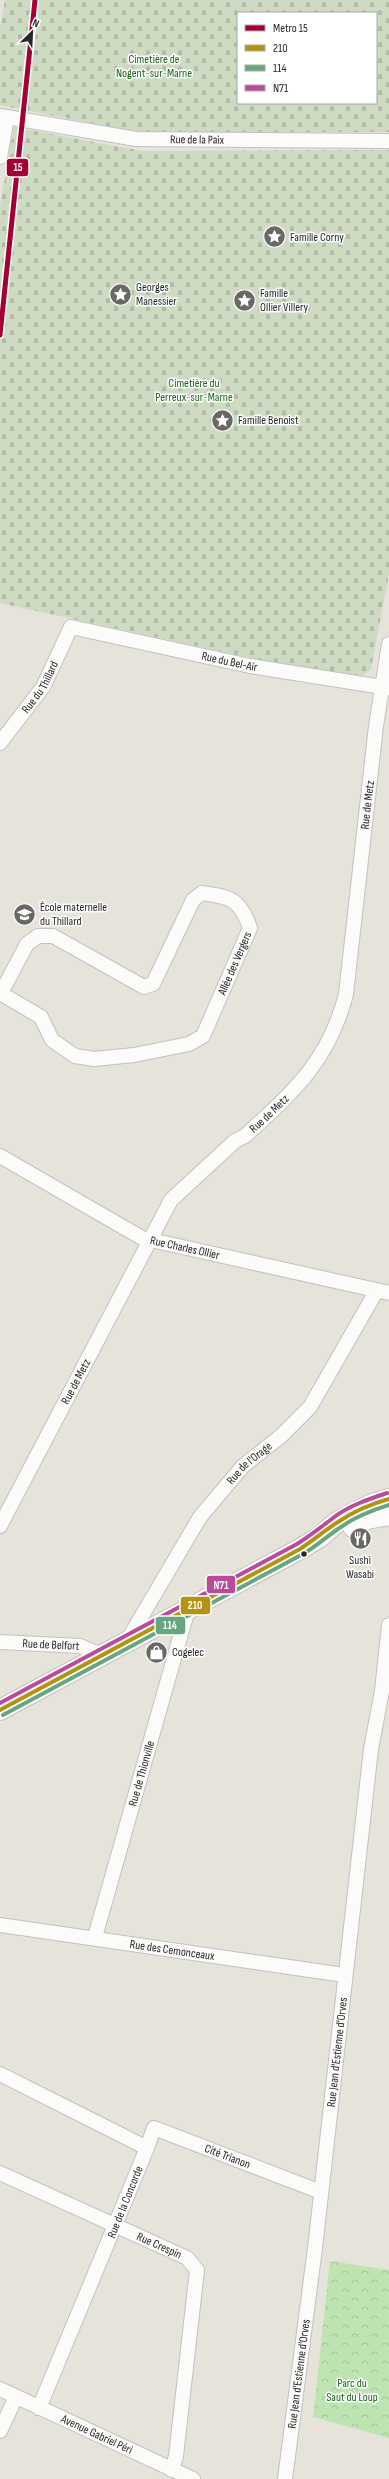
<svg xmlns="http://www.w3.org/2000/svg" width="389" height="2479" viewBox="0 0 389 2479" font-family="'Sofia Sans Condensed',sans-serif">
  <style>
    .cemetery { fill: url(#cemetery-stones); fill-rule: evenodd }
    .park { fill: url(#park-crowns) }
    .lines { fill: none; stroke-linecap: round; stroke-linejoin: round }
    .street-casing { stroke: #c3c1c1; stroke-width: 16 }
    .secondary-casing { stroke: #c3c1c1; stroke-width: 22 }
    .street { stroke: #fbfbfa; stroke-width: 14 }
    .secondary { stroke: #fbfbfa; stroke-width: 20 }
    .bus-1-casing { stroke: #fff; stroke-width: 7 }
    .bus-2-casing { stroke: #fff; stroke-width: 7 }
    .bus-3-casing { stroke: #fff; stroke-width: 7 }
    .bus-1 { stroke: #b3930f; stroke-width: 4 }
    .bus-2 { stroke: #67a67f; stroke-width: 4 }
    .bus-3 { stroke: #bb4a9b; stroke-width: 4 }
    .metro-1-casing { stroke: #fff; stroke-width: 8 }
    .metro-1 { stroke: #a50034; stroke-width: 5 }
    .bus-dot { fill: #262626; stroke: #fff; stroke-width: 1.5 }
    .labels { text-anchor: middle; stroke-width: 3; stroke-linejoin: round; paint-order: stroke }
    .park-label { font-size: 12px; fill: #196316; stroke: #fff }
    .street-label { font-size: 12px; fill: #262626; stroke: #fff }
    .poi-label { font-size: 12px; fill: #262626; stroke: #fff; text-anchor: start }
    .line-badge { stroke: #fff; stroke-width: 1.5 }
    .badge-label { font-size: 11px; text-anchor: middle; font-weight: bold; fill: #fff }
  </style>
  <defs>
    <pattern id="cemetery-stones" width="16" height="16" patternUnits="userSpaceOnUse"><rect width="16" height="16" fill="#cedbc2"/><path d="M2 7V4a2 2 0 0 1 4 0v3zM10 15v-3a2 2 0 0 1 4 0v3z" fill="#b1bca7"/></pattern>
    <pattern id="park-crowns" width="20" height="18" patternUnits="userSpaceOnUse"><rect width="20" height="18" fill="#bee4b2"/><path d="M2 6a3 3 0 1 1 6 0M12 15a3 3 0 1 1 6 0" fill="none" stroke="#a3c399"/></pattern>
  </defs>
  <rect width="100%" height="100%" fill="#e6e3db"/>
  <path class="cemetery" d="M5 0H389V132L142 133 0 105V28ZM238 13H376V103H238Z
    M14 127 142 151 389 150V574L371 669 362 676 265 661 0 603V205Z"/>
  <path class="park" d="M330 2261 389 2270V2438L313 2417Z"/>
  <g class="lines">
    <defs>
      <g id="street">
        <path id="s1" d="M0 116 136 139 389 141"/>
        <path d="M0 157 7 117"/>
        <path id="s2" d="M0 743 43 687 71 627 250 666 389 688"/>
        <path id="s3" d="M0 993 41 1017 52 1040 75 1056 94 1059 134 1055 189 1044 203 1036 250 928C240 899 231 897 202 893L193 900 153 984 144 987 53 936H38L27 944 1 993"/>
        <path id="s4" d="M0 1156 142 1238 389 1293"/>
        <path id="s5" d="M0 1526 171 1200 235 1141 245 1136C294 1091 329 1061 346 994L376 726 389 644"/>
        <path id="s6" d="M127 1641 200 1517 243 1466 281 1436 310 1407 377 1290"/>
        <path id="s7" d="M0 1642 80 1646 101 1655"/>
        <path id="s8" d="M0 1925 344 1975"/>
        <path id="s9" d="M95 1937 188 1609"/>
        <path d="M0 2074 147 2148 39 2408"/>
        <path id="s10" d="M147 2148 154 2128 321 2192"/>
        <path id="s11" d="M0 2173 187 2258 197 2270 176 2456 172 2470"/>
        <path id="s12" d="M0 2389 193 2479"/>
        <path d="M0 2431 16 2397"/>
        <path id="s13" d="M285 2479 315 2248 371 1749 382 1691 389 1625"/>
      </g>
      <path id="secondary" d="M353 1527 367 1519 389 1515
        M0 1710 300 1549 320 1537 337 1522 372 1504 389 1499"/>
    </defs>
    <use href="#street" class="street-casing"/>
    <use href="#secondary" class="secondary-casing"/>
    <use href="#street" class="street"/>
    <use href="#secondary" class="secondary"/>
    <defs>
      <path id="bus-1" d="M0 1710 300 1549C314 1540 325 1530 338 1522 353 1512 371 1504 389 1499"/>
      <path id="bus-2" d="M3 1715 303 1554C317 1546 327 1536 341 1527 355 1517 373 1510 389 1505"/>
      <path id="bus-3" d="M0 1703 297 1544C310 1536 321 1527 333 1518 348 1506 369 1499 387 1493"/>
    </defs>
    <use href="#bus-1" class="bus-1-casing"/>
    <use href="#bus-2" class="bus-2-casing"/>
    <use href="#bus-3" class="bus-3-casing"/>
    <use href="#bus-1" class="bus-1"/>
    <use href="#bus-2" class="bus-2"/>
    <use href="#bus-3" class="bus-3"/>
    <defs>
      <path id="metro-1" d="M0 335 35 0"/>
    </defs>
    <use href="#metro-1" class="metro-1-casing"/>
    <use href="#metro-1" class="metro-1"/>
  </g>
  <defs>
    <symbol id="sight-disc" viewBox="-11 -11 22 22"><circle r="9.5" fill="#696865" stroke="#fff"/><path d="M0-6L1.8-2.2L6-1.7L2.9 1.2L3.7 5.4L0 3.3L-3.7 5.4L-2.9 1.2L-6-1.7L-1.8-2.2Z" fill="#fff"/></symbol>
    <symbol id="school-disc" viewBox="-11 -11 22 22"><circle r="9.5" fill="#696865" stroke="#fff"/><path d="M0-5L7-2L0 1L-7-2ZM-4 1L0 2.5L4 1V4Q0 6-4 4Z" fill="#fff"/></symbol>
    <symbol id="restaurant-disc" viewBox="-11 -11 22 22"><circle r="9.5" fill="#696865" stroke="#fff"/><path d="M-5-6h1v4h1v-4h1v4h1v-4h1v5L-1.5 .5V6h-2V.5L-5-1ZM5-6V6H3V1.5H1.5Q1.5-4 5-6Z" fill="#fff"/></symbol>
    <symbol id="shop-disc" viewBox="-11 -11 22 22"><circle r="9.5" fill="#696865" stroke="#fff"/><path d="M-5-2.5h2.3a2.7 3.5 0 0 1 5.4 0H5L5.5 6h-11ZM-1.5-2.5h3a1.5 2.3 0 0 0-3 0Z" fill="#fff"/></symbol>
  </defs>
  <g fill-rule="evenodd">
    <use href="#sight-disc" x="262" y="224" width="25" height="25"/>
    <use href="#sight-disc" x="108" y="282" width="25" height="25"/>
    <use href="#sight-disc" x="232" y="288" width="25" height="25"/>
    <use href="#sight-disc" x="210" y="408" width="25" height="25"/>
    <use href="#school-disc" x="12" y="902" width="25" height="25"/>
    <use href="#restaurant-disc" x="348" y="1526" width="25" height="25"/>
    <use href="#shop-disc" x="144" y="1640" width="25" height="25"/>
  </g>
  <circle class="bus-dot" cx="304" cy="1554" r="3.5"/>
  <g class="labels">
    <g class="park-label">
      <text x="154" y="63">Cimetière de<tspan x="154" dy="14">Nogent-sur-Marne</tspan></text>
      <text x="194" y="387">Cimetière du<tspan x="194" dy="14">Perreux-sur-Marne</tspan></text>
      <text x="352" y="2387">Parc du<tspan x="352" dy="14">Saut du Loup</tspan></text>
    </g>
    <g class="street-label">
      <text dy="4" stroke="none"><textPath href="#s1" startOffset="199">Rue de la Paix</textPath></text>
      <text dy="4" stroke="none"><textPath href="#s2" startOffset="299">Rue du Bel-Air</textPath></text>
      <text dy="4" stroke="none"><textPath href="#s2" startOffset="69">Rue du Thillard</textPath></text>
      <text dy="4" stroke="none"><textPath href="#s5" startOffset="834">Rue de Metz</textPath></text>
      <text dy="4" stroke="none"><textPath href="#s3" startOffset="312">Allée des Vergers</textPath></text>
      <text dy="4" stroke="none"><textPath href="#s5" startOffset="499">Rue de Metz</textPath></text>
      <text dy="4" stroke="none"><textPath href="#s4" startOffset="208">Rue Charles Ollier</textPath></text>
      <text dy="4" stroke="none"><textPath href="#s5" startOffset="163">Rue de Metz</textPath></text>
      <text dy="4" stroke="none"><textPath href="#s6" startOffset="217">Rue de l'Orage</textPath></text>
      <text dy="4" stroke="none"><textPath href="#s7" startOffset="51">Rue de Belfort</textPath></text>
      <text dy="4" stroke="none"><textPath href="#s9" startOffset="170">Rue de Thionville</textPath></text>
      <text dy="4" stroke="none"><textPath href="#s8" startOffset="174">Rue des Cemonceaux</textPath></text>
      <text dy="4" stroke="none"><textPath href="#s13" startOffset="430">Rue Jean d'Estienne d'Orves</textPath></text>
      <text dy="4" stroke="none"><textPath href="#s10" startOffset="100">Cité Trianon</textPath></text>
      <text transform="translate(125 2202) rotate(-68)" y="4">Rue de la Concorde</text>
      <text dy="4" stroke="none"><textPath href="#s11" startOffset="175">Rue Crespin</textPath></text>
      <text dy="4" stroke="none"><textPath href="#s13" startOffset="106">Rue Jean d'Estienne d'Orves</textPath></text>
      <text dy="4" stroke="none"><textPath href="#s12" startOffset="107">Avenue Gabriel Péri</textPath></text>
    </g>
    <g class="poi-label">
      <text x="290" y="241">Famille Corny</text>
      <text x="136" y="291">Georges<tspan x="136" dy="14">Manessier</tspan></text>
      <text x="260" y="297">Famille<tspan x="260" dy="14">Ollier Villery</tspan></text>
      <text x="238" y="424">Famille Benoist</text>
      <text x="40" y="911">École maternelle<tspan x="40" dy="14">du Thillard</tspan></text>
      <text x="360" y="1564" text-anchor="middle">Sushi<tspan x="360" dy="14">Wasabi</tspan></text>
      <text x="172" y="1656">Cogelec</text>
    </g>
  </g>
  <g class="line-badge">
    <rect x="6" y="158" width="23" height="19" rx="4" fill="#a50034"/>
    <rect x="206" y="1575" width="30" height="19" rx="4" fill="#bb4a9b"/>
    <rect x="180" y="1596" width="31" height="19" rx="4" fill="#b3930f"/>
    <rect x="155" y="1616" width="31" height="19" rx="4" fill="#67a67f"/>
  </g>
  <g class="badge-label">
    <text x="18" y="171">15</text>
    <text x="221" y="1589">N71</text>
    <text x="195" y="1609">210</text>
    <text x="170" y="1629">114</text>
  </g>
  <rect x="237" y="12" width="140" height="92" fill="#ffffff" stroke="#a8a8a8"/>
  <rect x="245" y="25" width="20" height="6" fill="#a50034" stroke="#a8a8a8"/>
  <text x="273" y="32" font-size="12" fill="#262626">Metro 15</text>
  <rect x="245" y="45" width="20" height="6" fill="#b3930f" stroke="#a8a8a8"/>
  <text x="273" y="52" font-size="12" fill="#262626">210</text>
  <rect x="245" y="65" width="20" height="6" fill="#67a67f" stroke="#a8a8a8"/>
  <text x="273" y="72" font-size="12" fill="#262626">114</text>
  <rect x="245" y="85" width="20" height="6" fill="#bb4a9b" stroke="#a8a8a8"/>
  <text x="273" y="92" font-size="12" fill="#262626">N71</text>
  <g transform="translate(32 32) rotate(24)" stroke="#ffffff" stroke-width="3" paint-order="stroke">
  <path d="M0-3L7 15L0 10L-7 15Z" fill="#262626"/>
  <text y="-6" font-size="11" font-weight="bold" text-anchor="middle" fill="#262626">N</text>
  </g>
</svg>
